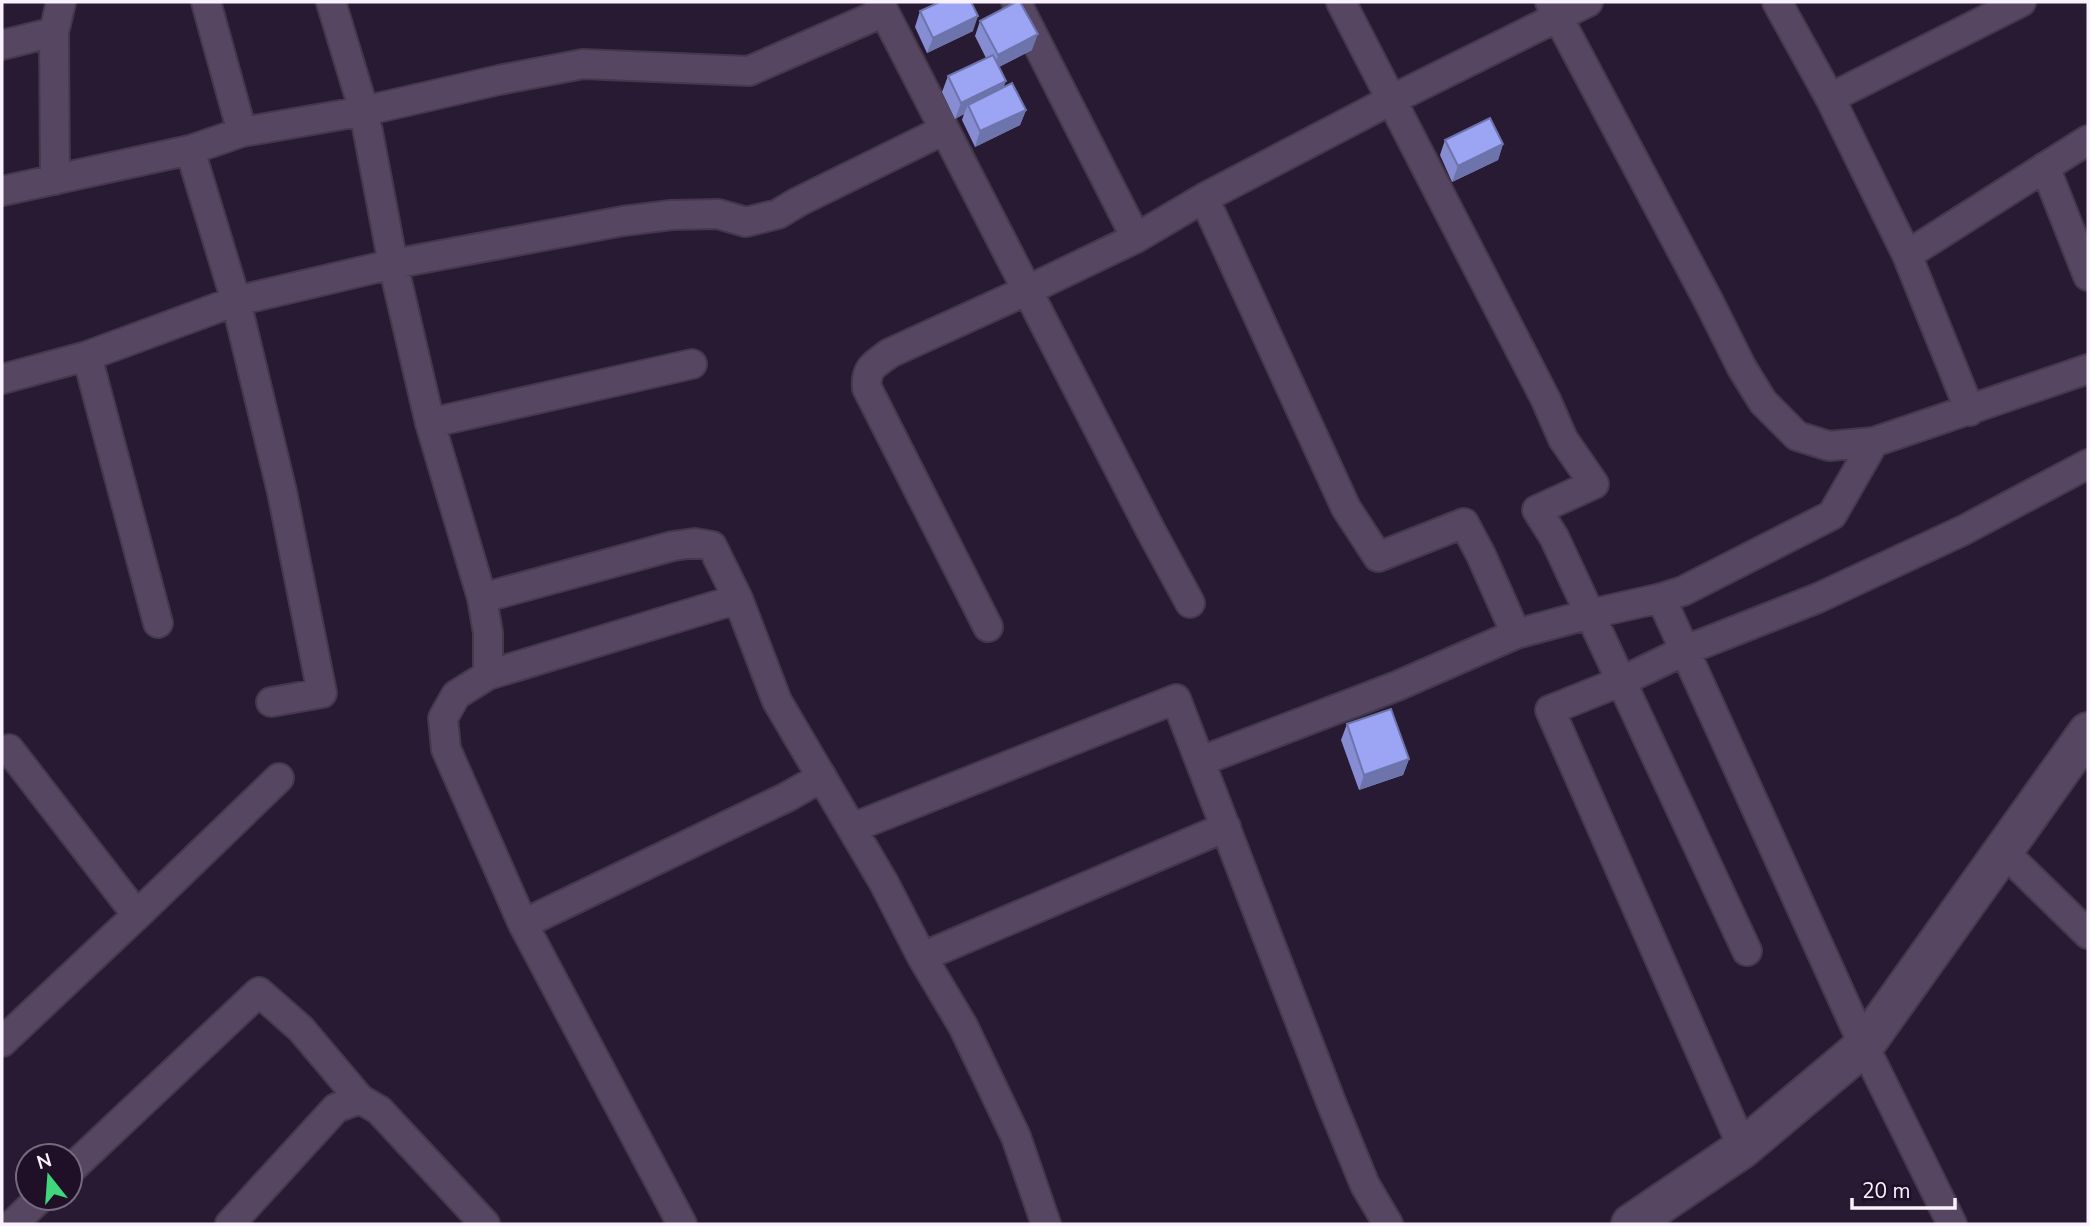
<svg xmlns="http://www.w3.org/2000/svg" width="2090" height="1226" viewBox="0 0 2090 1226" font-family="'Nunito Sans',sans-serif">
  <style>
    .lines { fill: none; stroke-linecap: round; stroke-linejoin: round }
    .street-casing { stroke: #44384b; stroke-width: 32 }
    .secondary-casing { stroke: #44384b; stroke-width: 42 }
    .street { stroke: #564661; stroke-width: 28 }
    .secondary { stroke: #564661; stroke-width: 38 }
    .wall { fill: #868dd2 }
    .shaded-wall { fill: #6d73ab }
    .building { fill: #9ca4f4; stroke: #6d73ab; stroke-width: 2 }
  </style>
  <rect width="100%" height="100%" fill="#281a32"/>
  <g class="lines">
    <defs>
      <path id="street" d="M206 2 242 132
        M331 2 364 111 393 264 430 423 482 598 488 633V675L456 695 443 718 446 749 523 924 682 1224
        M879 2 1151 531 1190 603
        M1016 2 1136 238
        M1341 2 1546 400 1563 439 1594 484 1537 510 1554 537 1747 951
        M1550 2 1709 302 1742 368 1763 402 1797 436 1829 446 1874 442 2088 369
        M1777 2 1830 98 1907 255 1970 411
        M2 45 54 32
        M1830 98 2021 2
        M190 150 236 301 282 492 322 693 271 702
        M2045 167 2088 276
        M55 180 54 32 61 2
        M2 191 190 150 242 132 364 111 499 80 583 64 749 71 884 12
        M1204 198 1346 508 1378 557 1464 523 1481 555 1516 634
        M1907 255 2088 140
        M87 356 158 623
        M2 379 87 356 236 301 393 264 623 221 671 215 718 214 746 222 778 214 798 202 944 130
        M430 423 692 364
        M482 598 673 546 695 543 712 546 738 599 777 701 884 883 922 957 1226 827
        M1661 598 1864 1046 1952 1224
        M988 627 867 388C865 368 875 364 890 353L1028 290 1136 238 1204 198 1391 100 1588 2
        M488 675 738 599
        M9 749 137 915
        M1201 761 1397 686 1516 634 1590 614 1661 598 1683 591 1832 515 1874 442
        M852 828 1176 699 1331 1102 1365 1185 1388 1224
        M2003 851 2088 934
        M523 924 787 797 822 777
        M922 957 963 1026 1016 1137 1046 1224
        M2 1042 137 915 279 778
        M1743 1148 1550 710 1622 681 1686 650 1818 598 1964 530 2088 464
        M70 1170 259 992 301 1029 360 1099
        M13 1224 40 1198
        M230 1224 336 1108 360 1099 379 1110 485 1224"/>
      <path id="secondary" d="M1631 1224 1743 1148 1864 1046 2088 732"/>
    </defs>
    <use href="#street" class="street-casing"/>
    <use href="#secondary" class="secondary-casing"/>
    <use href="#street" class="street"/>
    <use href="#secondary" class="secondary"/>
  </g>
  <path class="wall" d="M920 11 973 31 927 53 915 27Z
    M980 21 1032 50 999 67 1004 87 1026 110 1020 125 975 147 962 120 964 114 955 119 942 92 948 76 986 58 975 36Z
    M1445 140 1503 144 1498 160 1452 182 1440 155Z
    M1347 724 1409 759 1403 775 1359 790 1341 740Z"/>
  <path class="shaded-wall" d="M978 16 973 31 927 53 933 38Z
    M1038 34 1032 50 993 70 998 55Z
    M1006 81 1000 97 968 105 964 114 955 119 961 103Z
    M1026 110 1020 125 975 147 980 131Z
    M1503 144 1498 160 1452 182 1458 166Z
    M1409 759 1403 775 1359 790 1364 775Z"/>
  <path class="building" d="M940 2H971L978 16 933 38 920 11Z
    M1016 2H1020L1038 34 998 55 980 21Z
    M993 55 1006 81 961 103 948 76Z
    M1012 83 1026 110 980 131 968 105Z
    M1490 118 1503 144 1458 166 1445 140Z
    M1391 709 1409 759 1364 775 1347 724Z"/>
  <rect width="2090" height="1226" fill="none" stroke="#f9f1fe" stroke-width="7"/>
  <g transform="translate(49 1177) rotate(343)"><circle r="33" fill="#1f1028" stroke="#766a7e" stroke-width="2"/>
  <path d="M0-5L12 26L0 18L-12 26Z" fill="#40d77c"/>
  <text y="-10" font-size="19" font-weight="bold" text-anchor="middle" fill="#f9f1fe">N</text>
  </g>
  <path d="M1852 1198v10h103v-10" fill="none" stroke="#f9f1fe" stroke-width="3.5"/>
  <text x="1862" y="1198" font-size="21" fill="#f9f1fe" stroke="#1f1028" stroke-width="5" paint-order="stroke">20 m</text>
</svg>
